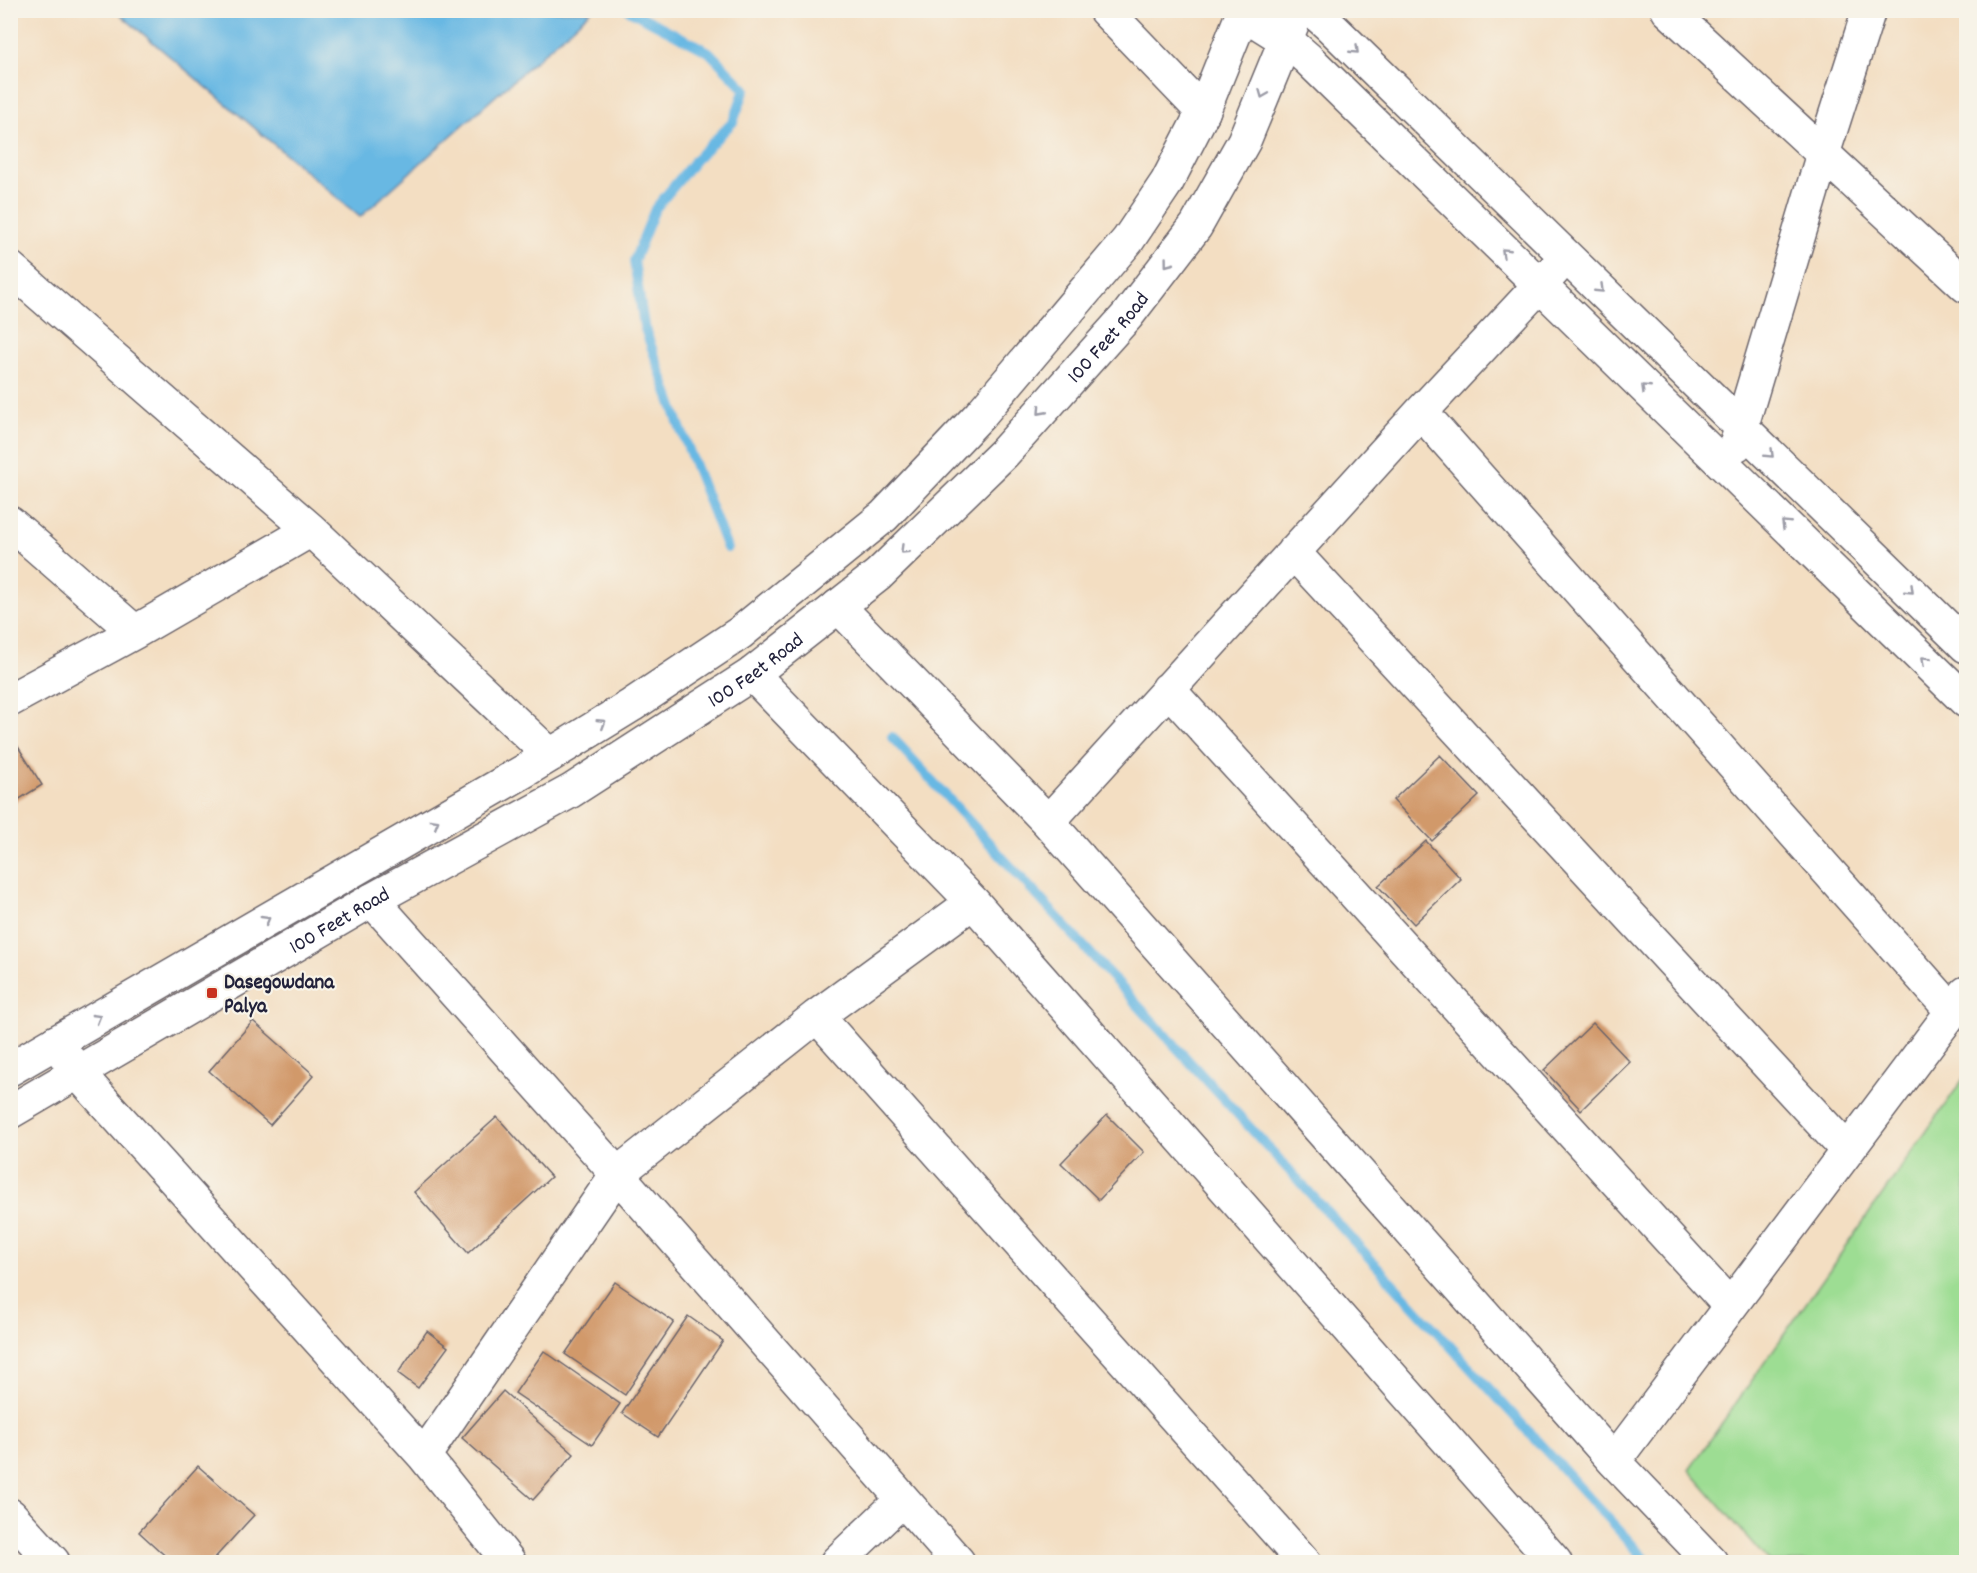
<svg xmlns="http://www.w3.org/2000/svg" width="1977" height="1573" viewBox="0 0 1977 1573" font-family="Dekko,sans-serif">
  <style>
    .green { fill: #9ddd93; stroke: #608067; stroke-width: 1.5 }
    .water { fill: #68b8e3; stroke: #456d8f; stroke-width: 1.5 }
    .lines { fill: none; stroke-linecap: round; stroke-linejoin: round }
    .stream { stroke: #68b8e3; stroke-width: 10 }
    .building { fill: #d1996b }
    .minor-casing { stroke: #6b646a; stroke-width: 36 }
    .major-casing { stroke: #6b646a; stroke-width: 36 }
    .minor { stroke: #fff; stroke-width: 33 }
    .major { stroke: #fff; stroke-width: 33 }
    .oneway { stroke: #9c9ca7 }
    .poi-dot { fill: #c8321e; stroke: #f7f3e8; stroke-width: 2 }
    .labels { text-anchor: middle; stroke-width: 4.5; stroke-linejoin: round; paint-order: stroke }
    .street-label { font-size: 21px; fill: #22223b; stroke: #f7f3e8 }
    .poi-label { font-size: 21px; font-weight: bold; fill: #22223b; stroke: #f7f3e8; text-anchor: start }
  </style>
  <rect width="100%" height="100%" fill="#f7f3e8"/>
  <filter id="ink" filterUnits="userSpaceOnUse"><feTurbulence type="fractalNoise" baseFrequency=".0167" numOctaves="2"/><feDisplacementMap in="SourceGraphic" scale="12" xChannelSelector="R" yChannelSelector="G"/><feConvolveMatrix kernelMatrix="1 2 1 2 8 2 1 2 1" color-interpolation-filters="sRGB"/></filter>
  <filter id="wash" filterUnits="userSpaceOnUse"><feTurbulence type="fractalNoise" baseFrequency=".008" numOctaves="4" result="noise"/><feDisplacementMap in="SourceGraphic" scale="24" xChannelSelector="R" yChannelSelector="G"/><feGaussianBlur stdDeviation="1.35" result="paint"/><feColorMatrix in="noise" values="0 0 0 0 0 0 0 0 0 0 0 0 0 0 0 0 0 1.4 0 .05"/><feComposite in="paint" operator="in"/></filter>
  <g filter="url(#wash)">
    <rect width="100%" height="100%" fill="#f3dec2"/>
    <path class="green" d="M1966 1075V1562H1769L1689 1470Z"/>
    <path class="water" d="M116 11H591L360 217Z"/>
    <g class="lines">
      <path class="stream" d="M629 10 709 52 745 89 733 122 697 158 655 209 634 261 644 326 680 427 727 548
        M892 737 1648 1562"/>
    </g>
    <g id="blocks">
      <path class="building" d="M10 734 42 785 10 805Z
        M1440 755 1479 796 1432 841 1393 800Z
        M1426 841 1461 879 1414 924 1378 886Z
        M253 1021 314 1075 270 1125 209 1071Z
        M1593 1023 1630 1062 1581 1110 1544 1070Z
        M1107 1115 1144 1152 1099 1200 1061 1163Z
        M497 1117 551 1177 468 1253 414 1192Z
        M615 1282 674 1322 625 1395 565 1354Z
        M688 1316 723 1341 658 1437 622 1413Z
        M427 1331 448 1347 418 1388 398 1373Z
        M544 1351 620 1404 592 1445 515 1393Z
        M503 1391 574 1454 533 1500 462 1438Z
        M198 1466 254 1515 211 1562H172L139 1532Z"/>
    </g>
  </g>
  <g filter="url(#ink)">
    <use href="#blocks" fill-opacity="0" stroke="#6b646a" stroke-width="1.5"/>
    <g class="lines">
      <defs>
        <path id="minor" d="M1105 10 1203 112
          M1312 10 1330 26 1966 646
          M1668 10 1966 286
          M1243 13 1286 40 1308 59 1966 701
          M10 268 311 530 550 755
          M1421 412 1952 1011
          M1736 445 1823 154 1869 10
          M10 523 135 632
          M1293 552 1847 1150
          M838 606 1048 822 1614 1461 1711 1562
          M752 674 973 902 1555 1562
          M1168 689 1730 1306
          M10 700 135 632 311 530
          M1048 822 1421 412 1554 270
          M372 900 617 1174 958 1562
          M817 1016 1304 1562
          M56 1042 77 1072 424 1456 509 1562
          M424 1456 617 1174 817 1016 973 902
          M1614 1461 1966 993
          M10 1515 53 1562
          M837 1562 902 1500"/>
        <g id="major">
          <path d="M10 1069 526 770 632 705 740 633 884 516 980 415 1128 240 1167 182 1203 112 1244 10"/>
          <path id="s1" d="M10 1112 372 900 571 791 752 674 878 575 1004 453 1127 316 1196 226 1244 141 1298 10"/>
        </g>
      </defs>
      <use href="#minor" class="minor-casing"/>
      <use href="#major" class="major-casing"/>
      <use href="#minor" class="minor"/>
      <use href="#major" class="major"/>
    </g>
    <defs><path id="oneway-chevron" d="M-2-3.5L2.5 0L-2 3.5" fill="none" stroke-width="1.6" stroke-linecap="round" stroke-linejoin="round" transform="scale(1.5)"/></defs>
    <g class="oneway">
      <use href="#oneway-chevron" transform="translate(1355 50) rotate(44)"/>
      <use href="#oneway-chevron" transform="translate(1263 94) rotate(112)"/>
      <use href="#oneway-chevron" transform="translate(1505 252) rotate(-136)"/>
      <use href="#oneway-chevron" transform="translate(1168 263) rotate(127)"/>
      <use href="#oneway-chevron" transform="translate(1600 289) rotate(44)"/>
      <use href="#oneway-chevron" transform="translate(1645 388) rotate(-136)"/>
      <use href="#oneway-chevron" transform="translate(1041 411) rotate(132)"/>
      <use href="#oneway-chevron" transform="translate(1770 454) rotate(44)"/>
      <use href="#oneway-chevron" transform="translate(1785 524) rotate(-136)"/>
      <use href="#oneway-chevron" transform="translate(904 550) rotate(136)"/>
      <use href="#oneway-chevron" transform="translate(1910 590) rotate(44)"/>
      <use href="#oneway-chevron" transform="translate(1925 660) rotate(-136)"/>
      <use href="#oneway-chevron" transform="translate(602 723) rotate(-32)"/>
      <use href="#oneway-chevron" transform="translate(435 823) rotate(-30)"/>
      <use href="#oneway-chevron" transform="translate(266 920) rotate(-30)"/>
      <use href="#oneway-chevron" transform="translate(97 1018) rotate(-30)"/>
    </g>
  </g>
  <rect class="poi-dot" x="206" y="987" width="12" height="12" rx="3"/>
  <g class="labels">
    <g class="street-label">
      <text dy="7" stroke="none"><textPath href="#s1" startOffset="1353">100 Feet Road</textPath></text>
      <text dy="7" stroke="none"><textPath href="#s1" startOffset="867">100 Feet Road</textPath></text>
      <text dy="7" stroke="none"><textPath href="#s1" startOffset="381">100 Feet Road</textPath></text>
    </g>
    <g class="poi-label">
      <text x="224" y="988">Dasegowdana<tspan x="224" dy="24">Palya</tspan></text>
    </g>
  </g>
  <rect width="1977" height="1573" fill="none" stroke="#f7f3e8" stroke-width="36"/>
</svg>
